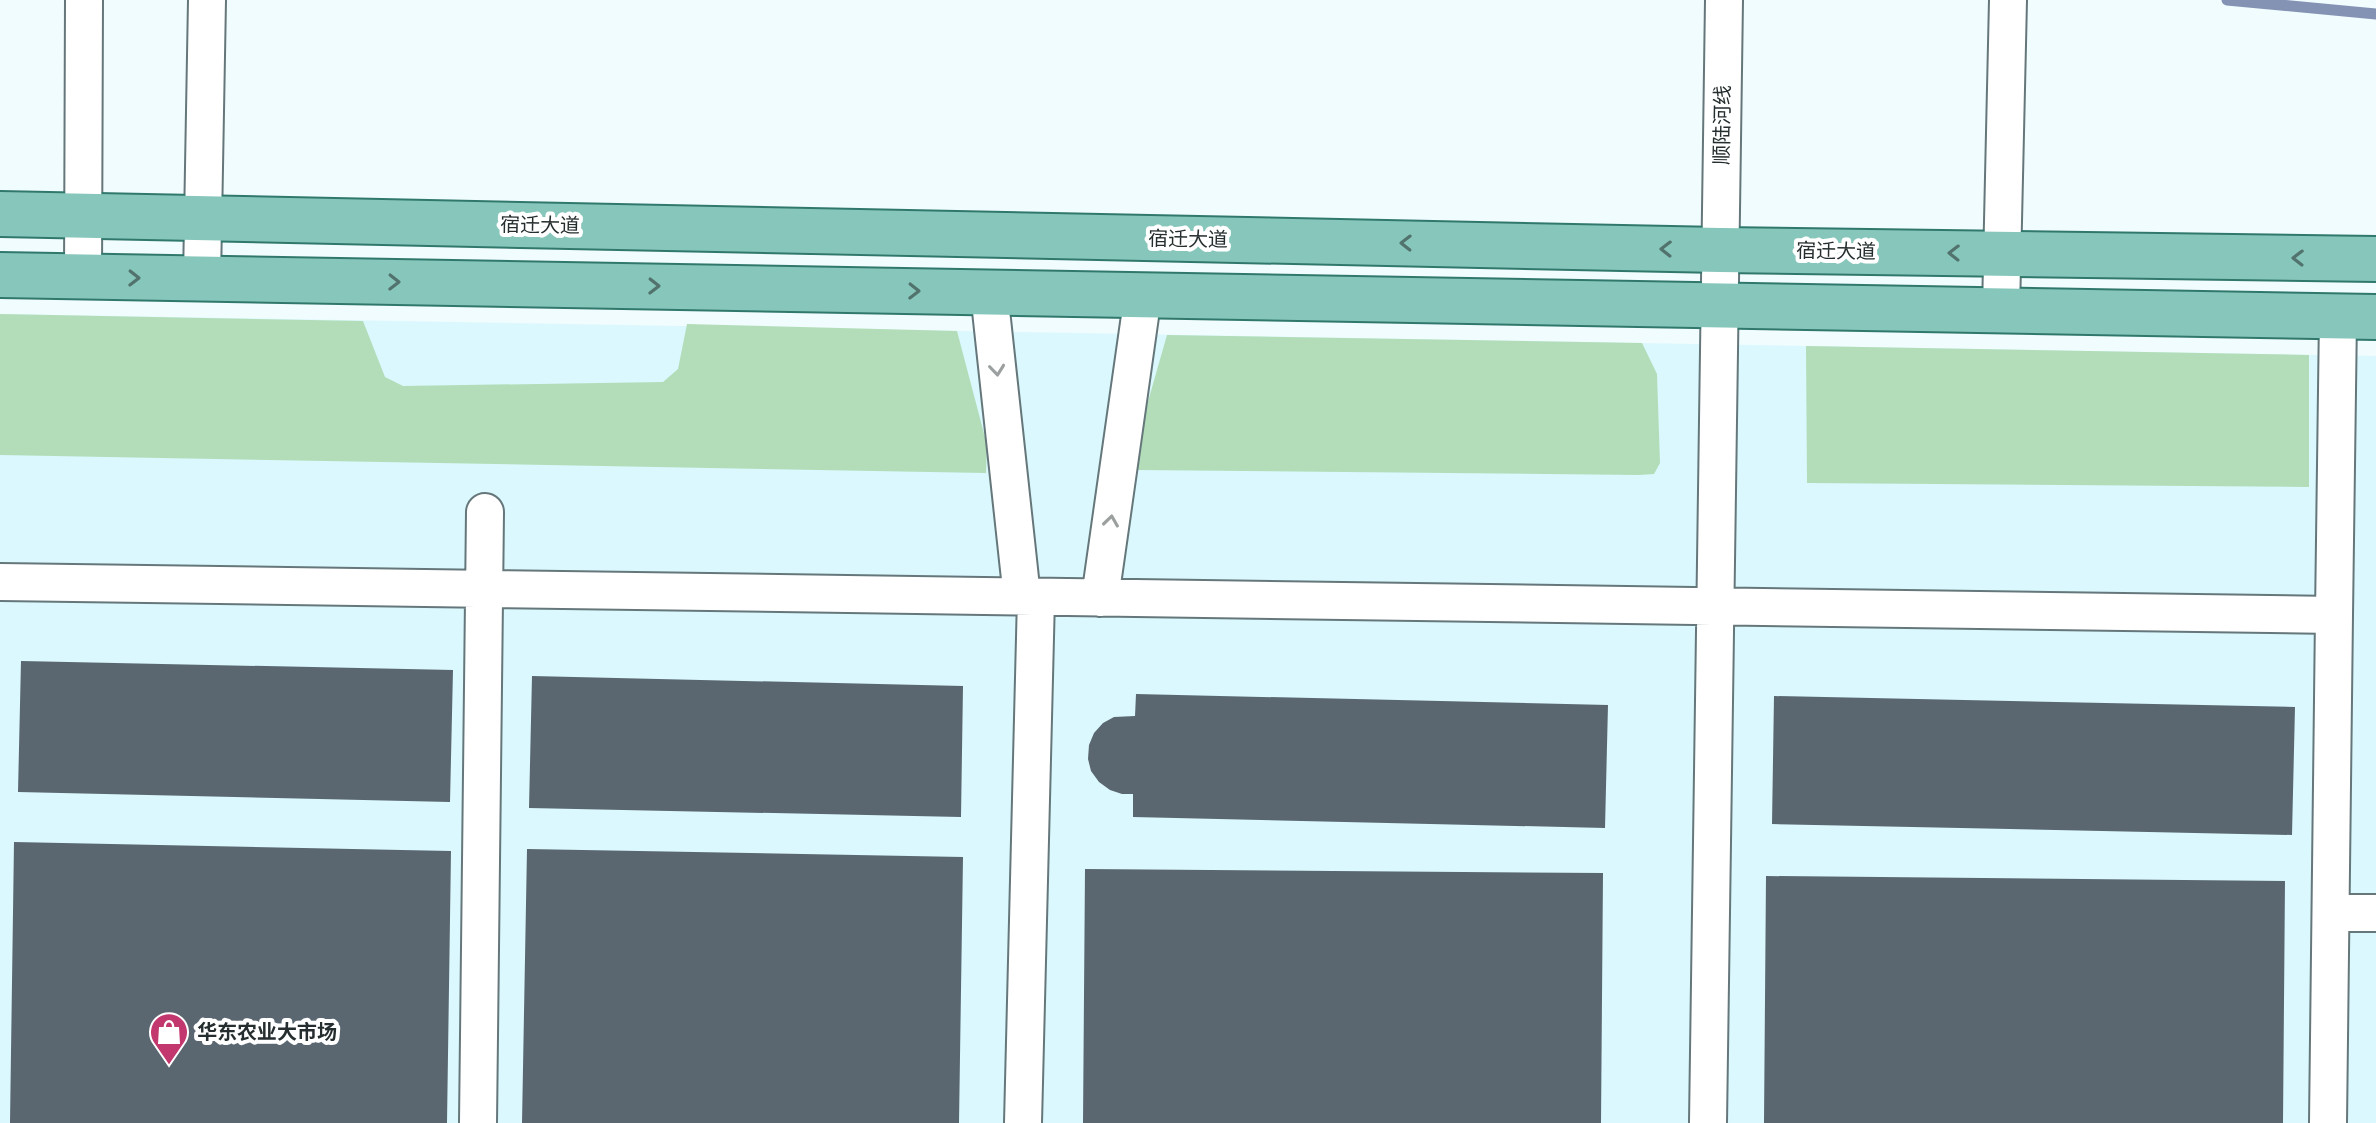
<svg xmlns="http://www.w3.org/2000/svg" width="2376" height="1123" viewBox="0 0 2376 1123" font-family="'DM Sans','Noto Sans SC',sans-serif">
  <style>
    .built { fill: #daf8fd }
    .green { fill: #b2ddb8 }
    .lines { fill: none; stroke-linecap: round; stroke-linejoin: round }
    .stream { stroke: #8492b4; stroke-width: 11 }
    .building { fill: #5a6771 }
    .minor-casing { stroke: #65777a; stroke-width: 40 }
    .major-casing { stroke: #31786c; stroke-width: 48 }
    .minor { stroke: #fff; stroke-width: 36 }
    .major { stroke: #87c6bb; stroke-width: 44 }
    .oneway { stroke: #51726d }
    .oneway2 { stroke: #9da0a1 }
    .labels { text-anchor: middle; stroke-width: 8; stroke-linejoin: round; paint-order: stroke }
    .street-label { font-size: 20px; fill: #252d2e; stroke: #fff }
    .poi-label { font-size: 20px; font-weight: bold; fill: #252d2e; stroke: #fff; text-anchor: start }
  </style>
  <rect width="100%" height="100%" fill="#f0fcfe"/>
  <path class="built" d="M0 314 2376 356V1123H0Z"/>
  <path class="green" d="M0 314 363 321 385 377 403 386 663 382 678 369 687 324 957 331 987 445 986 473 0 455Z
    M1167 335 1642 343 1657 374 1660 463 1654 474 1639 475 1138 470 1133 454Z
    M1806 346 2309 355V487L1807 483Z"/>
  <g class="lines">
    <path class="stream" d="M2227 0 2376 14"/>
  </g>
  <path class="building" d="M21 661 453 670 450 802 18 792Z
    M532 676 963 686 961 817 529 808Z
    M1136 694 1608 705 1605 828 1133 817V794H1122L1110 790 1099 782 1091 771 1088 759 1089 745 1094 733 1103 723 1114 717 1135 716Z
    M1774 696 2295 707 2292 835 1772 824Z
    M14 842 451 851 447 1123H10Z
    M527 849 963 857 959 1123H522Z
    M1085 869 1603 873 1601 1123H1083Z
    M1766 876 2285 881 2283 1123H1764Z"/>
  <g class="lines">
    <defs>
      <path id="minor" d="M83 277 84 0
        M202 279 207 0
        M989 292 1022 597
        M2001 310 2008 0
        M0 582 2334 615 2328 1123
        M1100 598 1143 295
        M2334 615 2338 316
        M2331 913H2376
        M478 1123 485 512
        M1023 1123 1036 597
        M1708 1123 1724 0"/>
      <path id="major" d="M0 214 1720 250 2376 259
        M0 275 2376 317"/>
    </defs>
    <use href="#minor" class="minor-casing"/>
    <use href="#major" class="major-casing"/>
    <use href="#minor" class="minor"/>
    <use href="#major" class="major"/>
  </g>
  <defs><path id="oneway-chevron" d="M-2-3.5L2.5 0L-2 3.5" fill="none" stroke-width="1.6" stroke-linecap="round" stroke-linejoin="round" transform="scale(2)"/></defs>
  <g class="oneway">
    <use href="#oneway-chevron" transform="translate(1406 243) rotate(-179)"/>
    <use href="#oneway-chevron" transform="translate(1666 249) rotate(-179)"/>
    <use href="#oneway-chevron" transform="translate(1954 253) rotate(-179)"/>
    <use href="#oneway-chevron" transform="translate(2298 258) rotate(-179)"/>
    <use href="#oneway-chevron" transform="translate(134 278) rotate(1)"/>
    <use href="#oneway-chevron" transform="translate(394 282) rotate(1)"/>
    <use href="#oneway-chevron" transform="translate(654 286) rotate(1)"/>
    <use href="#oneway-chevron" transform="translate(914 291) rotate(1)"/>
  </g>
  <g class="oneway2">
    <use href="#oneway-chevron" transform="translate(997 370) rotate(84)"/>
    <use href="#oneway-chevron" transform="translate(1111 521) rotate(-82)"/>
  </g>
  <defs>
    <symbol id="shop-pin" viewBox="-11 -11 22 30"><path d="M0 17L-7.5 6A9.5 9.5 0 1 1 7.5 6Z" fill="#c2376e" stroke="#fff"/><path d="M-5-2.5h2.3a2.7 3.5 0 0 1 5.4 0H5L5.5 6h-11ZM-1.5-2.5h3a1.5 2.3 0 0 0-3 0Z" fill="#fff"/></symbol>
  </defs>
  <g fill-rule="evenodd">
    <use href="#shop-pin" x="147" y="1010" width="44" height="60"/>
  </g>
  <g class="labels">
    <g class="street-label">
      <text transform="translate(1722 125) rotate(-89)" y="7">顺陆河线</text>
      <text transform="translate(540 225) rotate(1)" y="7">宿迁大道</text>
      <text transform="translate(1188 239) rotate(1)" y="7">宿迁大道</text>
      <text transform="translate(1836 251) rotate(1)" y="7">宿迁大道</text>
    </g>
    <g class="poi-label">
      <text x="197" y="1039">华东农业大市场</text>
    </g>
  </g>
</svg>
